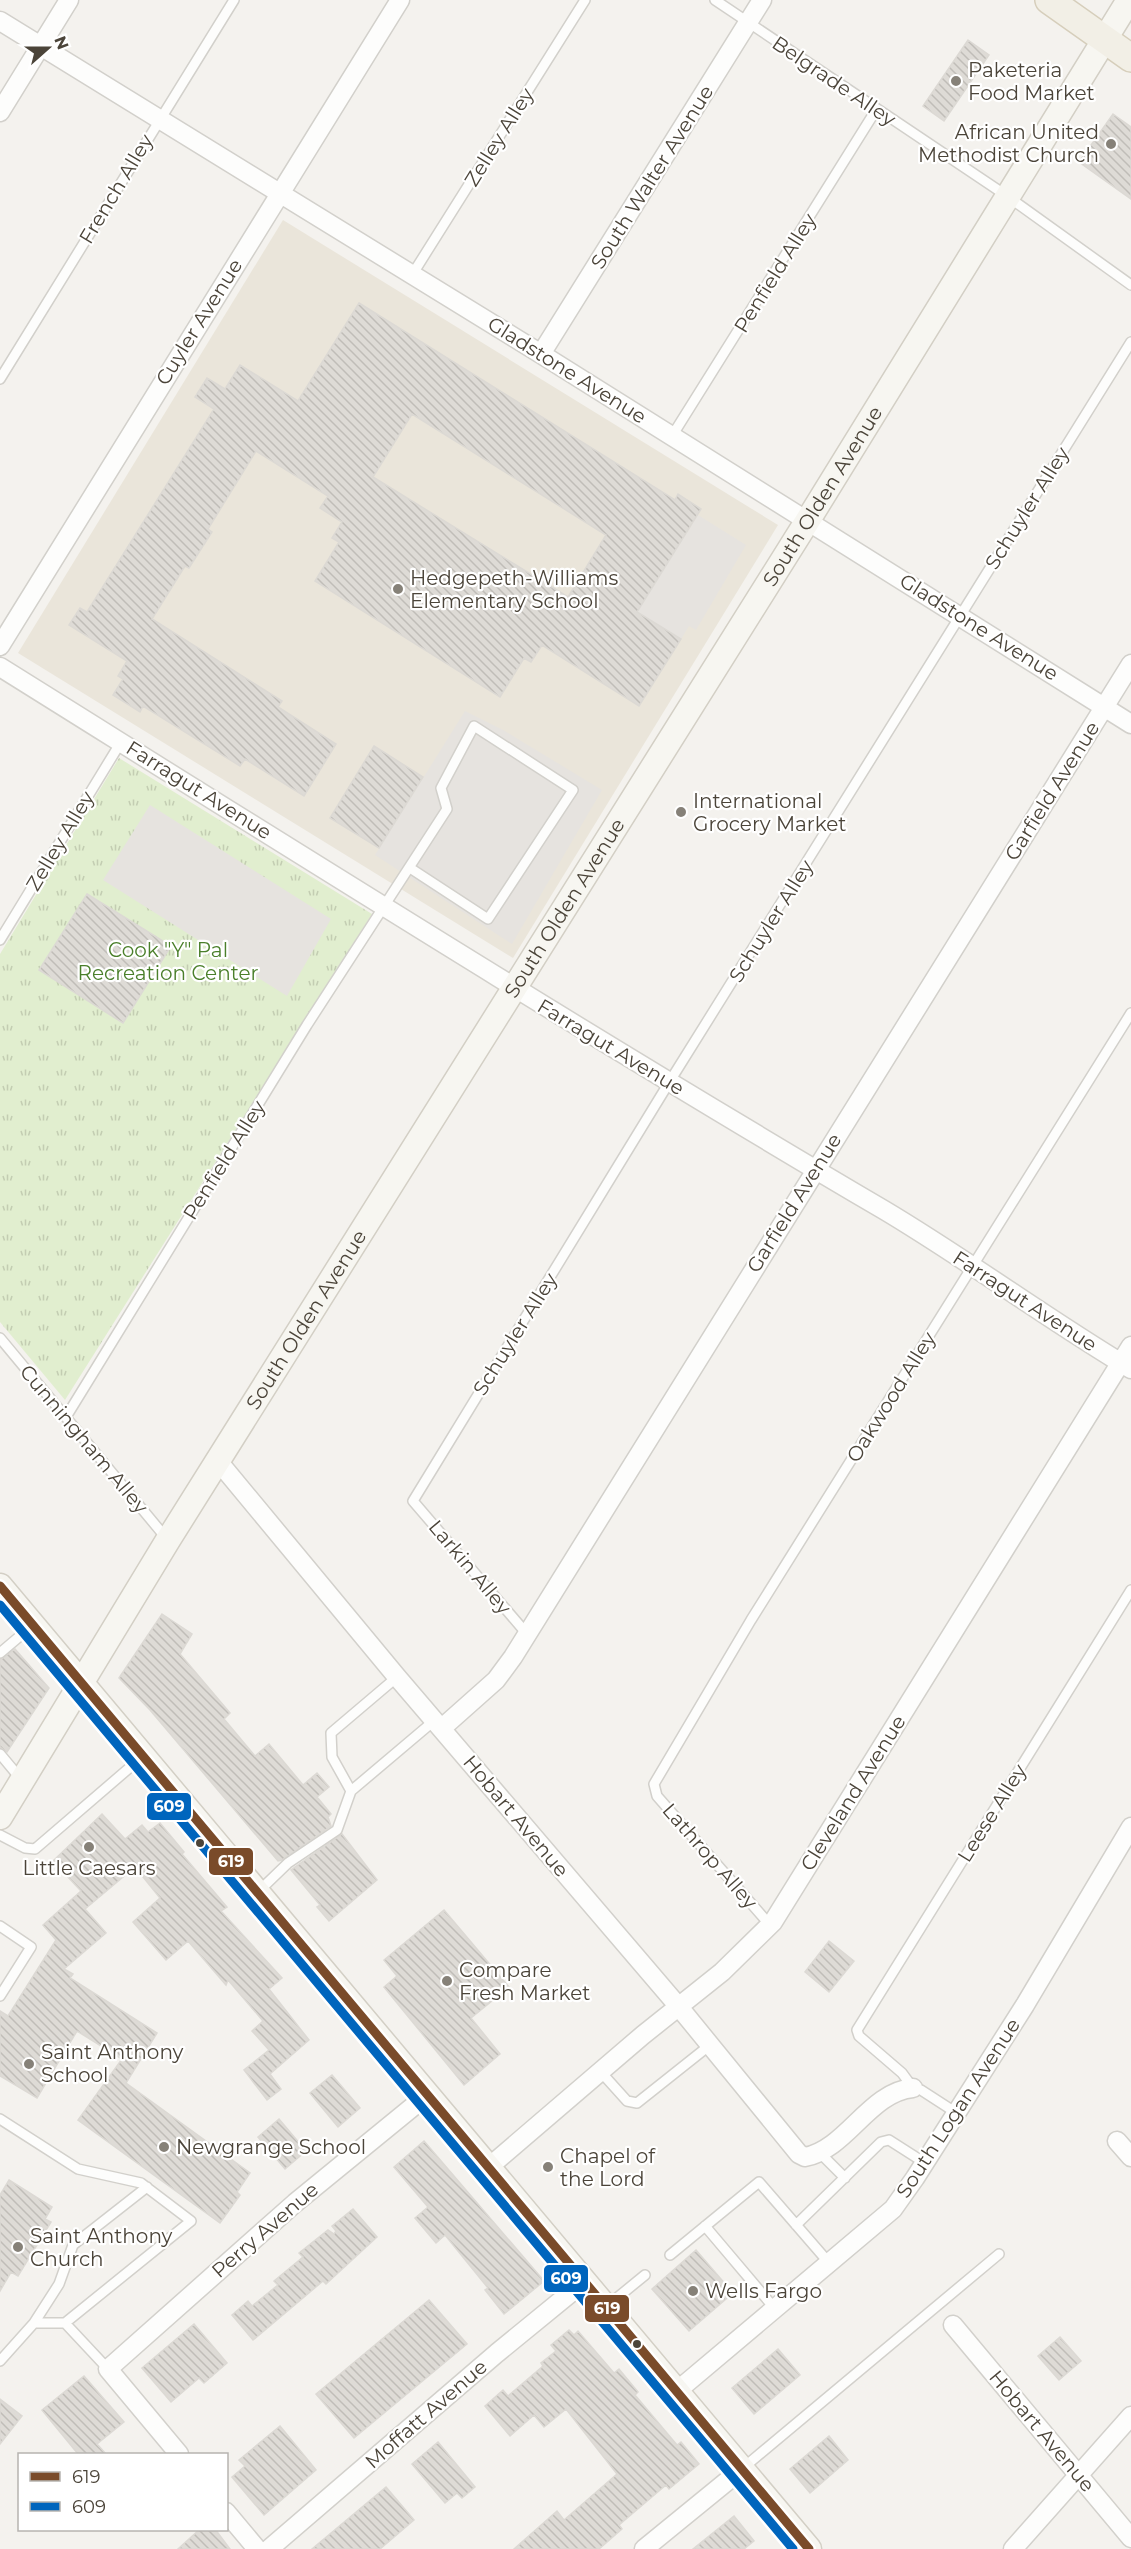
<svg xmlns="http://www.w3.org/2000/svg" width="1131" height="2549" viewBox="0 0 1131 2549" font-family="Montserrat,sans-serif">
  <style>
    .education { fill: #eae5da }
    .park { fill: url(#park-tufts) }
    .parking { fill: #e6e3df }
    .building { fill: url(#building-back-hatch); stroke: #dcd9d4; stroke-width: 1.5; fill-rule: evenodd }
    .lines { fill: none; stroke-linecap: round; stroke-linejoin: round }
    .lane-casing { stroke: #d2d0cb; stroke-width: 12 }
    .street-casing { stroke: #d2d0cb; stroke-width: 21 }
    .secondary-casing { stroke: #d3cfc5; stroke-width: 27 }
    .primary-casing { stroke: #d6cebb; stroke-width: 30 }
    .lane { stroke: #fdfdfc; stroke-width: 9 }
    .street { stroke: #fdfdfc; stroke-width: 18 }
    .secondary { stroke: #f7f6f1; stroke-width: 24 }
    .primary { stroke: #f2efe6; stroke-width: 27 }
    .bus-1-casing { stroke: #fff; stroke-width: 14 }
    .bus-2-casing { stroke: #fff; stroke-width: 14 }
    .bus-1 { stroke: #7a4b2a; stroke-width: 9 }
    .bus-2 { stroke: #0065bd; stroke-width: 9 }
    .poi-dot { fill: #868178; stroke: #fff; stroke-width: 2 }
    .bus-dot { fill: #4b4439; stroke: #fff; stroke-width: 2 }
    .labels { text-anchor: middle; stroke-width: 4.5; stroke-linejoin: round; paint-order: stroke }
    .poi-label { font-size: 20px; fill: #4b4439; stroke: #fff; text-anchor: start }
    .street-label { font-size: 20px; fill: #4b4439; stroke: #fff }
    .park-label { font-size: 20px; fill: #4a7f2a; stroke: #fff }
    .line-badge { stroke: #fff; stroke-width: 2 }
    .badge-label { font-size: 16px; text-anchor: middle; font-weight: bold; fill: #fff }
  </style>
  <defs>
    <pattern id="park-tufts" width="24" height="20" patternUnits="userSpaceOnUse" patternTransform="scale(1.5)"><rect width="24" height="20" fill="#e1eecf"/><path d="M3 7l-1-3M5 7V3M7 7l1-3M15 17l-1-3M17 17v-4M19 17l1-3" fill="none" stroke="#c3cdb2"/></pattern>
    <pattern id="building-back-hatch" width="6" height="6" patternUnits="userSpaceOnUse" patternTransform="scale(1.5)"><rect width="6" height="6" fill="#dedbd6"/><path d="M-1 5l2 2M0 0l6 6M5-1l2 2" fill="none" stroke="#c0bdb8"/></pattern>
  </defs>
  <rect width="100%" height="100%" fill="#f4f2ee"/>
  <path class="education" d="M283 220 778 525 513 958 18 653Z"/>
  <path class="park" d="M119 758 372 914 65 1400 0 1322V954Z"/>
  <path class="parking" d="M698 515 746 545 696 630 689 626 681 639 637 612Z
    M465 711 503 730 602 790 512 944 375 855Z
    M150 805 331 919 287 996 103 880Z"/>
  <path class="building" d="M968 40 989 55 944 121 923 106Z
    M1113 114 1131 127V199L1079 162Z
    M359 303 675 500 678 494 701 509 637 612 681 639 639 706 542 645 531 662 524 658 500 697 315 581 339 542 332 538 342 522 320 508 328 496 256 451 208 529 212 532 189 568 185 566 152 619 282 701 278 707 336 744 304 796 245 759 240 766 143 706 140 712 113 695 123 679 118 676 127 661 69 625 80 608 87 612 214 409 195 397 207 378 225 389 240 365 298 401ZM412 414 606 535 568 597 373 477Z
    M374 746 423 777 379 848 330 818Z
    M87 894 171 946 123 1023 39 970Z
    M162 1614 192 1634 180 1654 230 1713 224 1719 255 1756 269 1744 303 1785 317 1773 329 1787 317 1797 331 1814 328 1817 331 1826 282 1860 278 1861 150 1710 119 1678Z
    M15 1649 49 1688 7 1752 0 1747V1660Z
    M102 1814 125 1839 142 1825 148 1832 160 1823 184 1852 182 1854 227 1907 221 1911 282 1978 269 1989 309 2040 270 2074 281 2089 267 2100 244 2070 269 2050 252 2031 263 2021 228 1980 226 1985 188 1941 166 1960 133 1922 160 1898 135 1867 85 1909 106 1933 64 1969 73 1974 70 1978 157 2033 126 2083 250 2173 237 2192 240 2195 220 2223 78 2120 122 2059 77 2031 37 2098 0 2076V2011L8 2016 56 1940 43 1925 81 1891 53 1861Z
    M342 1834 377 1880 329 1921 317 1907 320 1905 291 1870Z
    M444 1910 509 1987 471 2018 500 2054 464 2085 384 1987 397 1976 384 1960Z
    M829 1941 854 1961 829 1992 805 1972Z
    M332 2075 360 2108 338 2127 310 2093Z
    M279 2119 306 2151 285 2169 258 2137Z
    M424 2141 544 2281 504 2314 485 2290 488 2288 445 2235 436 2243 415 2218 428 2207 394 2167Z
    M9 2180 52 2207 45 2219 51 2222 18 2276 11 2272 0 2291V2195Z
    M353 2209 377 2237 326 2284 323 2281 253 2340 232 2315 248 2301 252 2306 278 2285 274 2281 303 2257 299 2253 328 2230 334 2234 336 2231 332 2226Z
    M696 2250 733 2293 689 2331 652 2289Z
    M429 2300 467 2344 354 2438 316 2394Z
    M194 2324 227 2363 204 2383 199 2378 171 2402 142 2368Z
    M569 2330 574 2335 578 2331 614 2373 619 2369 638 2392 635 2395 677 2445 681 2442 699 2464 669 2489 666 2485 619 2525 622 2529 599 2549H514L557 2511 564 2520 617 2474 566 2409 544 2427 534 2415 510 2436 485 2406 503 2390 508 2396 543 2366 541 2363 556 2351 551 2345Z
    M1060 2337 1081 2361 1059 2380 1038 2356Z
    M778 2349 800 2375 754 2414 732 2388Z
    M84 2376 124 2422 97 2444 106 2454H78L42 2410Z
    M0 2399 22 2416 0 2444Z
    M280 2426 316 2470 264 2515 232 2477 245 2466 239 2460Z
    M829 2436 848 2460 810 2493 790 2469Z
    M438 2442 475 2487 462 2498 457 2493 445 2503 412 2464Z
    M386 2487 414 2520 380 2549H312Z
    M734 2516 754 2541 744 2549H693Z
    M200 2529H215L230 2549H178Z"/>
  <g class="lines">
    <defs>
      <path id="lane" d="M715 0 1007 196 1131 285
        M412 275 585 0
        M0 379 234 0
        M672 436 876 110
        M0 940 121 742
        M0 1338 167 1539
        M66 1417 307 1025 447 809 441 788 474 726 573 790 488 919 410 868
        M527 1634 413 1501 670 1081 1131 342
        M0 1653 33 1625
        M0 1754 20 1778
        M351 1791 332 1757 331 1733 397 1677
        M0 1835 25 1848 35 1849 142 1757
        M258 1892 288 1863 337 1830 351 1791 435 1720
        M770 1925 657 1796 654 1784 751 1620 1131 1013
        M0 1926 31 1947 0 1996
        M600 2071 627 2101 637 2103 710 2045
        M955 2112 921 2090 913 2088 902 2073 859 2036 857 2030 1131 1590
        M0 2119 78 2169 141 2183 191 2221 65 2323 108 2369
        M820 2153 845 2178
        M796 2225 881 2142 889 2140 925 2163
        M705 2226 776 2310
        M670 2255 759 2182 830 2264
        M607 2306 645 2275
        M34 2323H65
        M0 2361 34 2323 59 2284 73 2245 147 2187
        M743 2468 999 2254"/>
      <path id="street" d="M0 21 541 354 1131 724
        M0 112 69 0
        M541 354 762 0
        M0 646 400 0
        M0 667C293 850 586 1035 884 1210 968 1260 1047 1319 1131 1369
        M218 1461 397 1677 679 2007 799 2154 805 2157C847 2149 869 2092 913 2088
        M442 1728 496 1680 513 1657 1131 664
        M1117 2141 1131 2157
        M489 2167 643 2035 722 1972 773 1922 1131 1346
        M953 2325 1131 2538
        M677 2391 893 2209 915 2178 1025 2005 1131 1827
        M179 2454 108 2369 295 2203 426 2096
        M226 2512 257 2549
        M269 2549 497 2353 585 2281
        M644 2549 742 2469
        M1013 2549 1131 2416"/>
      <g id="secondary">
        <path d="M0 1586 809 2549"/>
        <path id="s1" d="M0 1817 168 1540 808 520 1129 0"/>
      </g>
      <path id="primary" d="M1049 0 1131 58"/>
    </defs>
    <use href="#lane" class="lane-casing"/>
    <use href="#street" class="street-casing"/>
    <use href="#secondary" class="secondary-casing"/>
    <use href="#primary" class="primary-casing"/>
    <use href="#lane" class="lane"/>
    <use href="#street" class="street"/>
    <use href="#secondary" class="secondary"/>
    <use href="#primary" class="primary"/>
    <defs>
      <path id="bus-1" d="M0 1586 809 2549"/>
      <path id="bus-2" d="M0 1605 793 2549"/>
    </defs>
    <use href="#bus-1" class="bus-1-casing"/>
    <use href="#bus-2" class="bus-2-casing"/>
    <use href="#bus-1" class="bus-1"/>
    <use href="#bus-2" class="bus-2"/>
  </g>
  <g class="poi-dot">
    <circle cx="956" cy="81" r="6"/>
    <circle cx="1111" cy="144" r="6"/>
    <circle cx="398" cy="589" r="6"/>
    <circle cx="681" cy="812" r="6"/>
    <circle cx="89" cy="1847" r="6"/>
    <circle cx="447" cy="1981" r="6"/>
    <circle cx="29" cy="2064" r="6"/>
    <circle cx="164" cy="2147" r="6"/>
    <circle cx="548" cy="2167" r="6"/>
    <circle cx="18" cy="2247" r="6"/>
    <circle cx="693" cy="2291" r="6"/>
  </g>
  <g class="bus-dot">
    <circle cx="200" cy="1843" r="5"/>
    <circle cx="637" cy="2344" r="5"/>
  </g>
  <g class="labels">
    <g class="poi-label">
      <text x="968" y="77">Paketeria<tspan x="968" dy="23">Food Market</tspan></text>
      <text x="1099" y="139" text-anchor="end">African United<tspan x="1099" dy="23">Methodist Church</tspan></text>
      <text x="410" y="585">Hedgepeth-Williams<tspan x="410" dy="23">Elementary School</tspan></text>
      <text x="693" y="808">International<tspan x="693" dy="23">Grocery Market</tspan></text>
      <text x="89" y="1875" text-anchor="middle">Little Caesars</text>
      <text x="459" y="1977">Compare<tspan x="459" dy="23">Fresh Market</tspan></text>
      <text x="41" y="2059">Saint Anthony<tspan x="41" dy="23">School</tspan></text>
      <text x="176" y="2154">Newgrange School</text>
      <text x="560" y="2163">Chapel of<tspan x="560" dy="23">the Lord</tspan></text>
      <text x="30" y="2243">Saint Anthony<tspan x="30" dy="23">Church</tspan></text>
      <text x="705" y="2298">Wells Fargo</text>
    </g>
    <g class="street-label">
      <text transform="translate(834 81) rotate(34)" y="7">Belgrade Alley</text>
      <text transform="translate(499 137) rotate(-58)" y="7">Zelley Alley</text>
      <text transform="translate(652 177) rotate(-58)" y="7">South Walter Avenue</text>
      <text transform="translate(116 189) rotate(-59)" y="7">French Alley</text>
      <text transform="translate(775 273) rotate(-58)" y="7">Penfield Alley</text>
      <text transform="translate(199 322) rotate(-58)" y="7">Cuyler Avenue</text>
      <text transform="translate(567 370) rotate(32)" y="7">Gladstone Avenue</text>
      <text dy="7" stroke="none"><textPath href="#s1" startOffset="1556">South Olden Avenue</textPath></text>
      <text transform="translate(1027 508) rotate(-58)" y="7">Schuyler Alley</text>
      <text transform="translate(979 627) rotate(32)" y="7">Gladstone Avenue</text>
      <text transform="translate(199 790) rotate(32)" y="7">Farragut Avenue</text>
      <text transform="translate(1052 791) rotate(-58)" y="7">Garfield Avenue</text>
      <text transform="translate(60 841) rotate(-59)" y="7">Zelley Alley</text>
      <text dy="7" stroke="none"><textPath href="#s1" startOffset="1070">South Olden Avenue</textPath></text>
      <text transform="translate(771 921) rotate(-58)" y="7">Schuyler Alley</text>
      <text transform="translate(611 1047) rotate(31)" y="7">Farragut Avenue</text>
      <text transform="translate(224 1160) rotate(-58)" y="7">Penfield Alley</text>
      <text transform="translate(794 1203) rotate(-58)" y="7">Garfield Avenue</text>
      <text transform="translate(1025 1301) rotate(33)" y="7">Farragut Avenue</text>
      <text dy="7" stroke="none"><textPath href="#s1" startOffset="584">South Olden Avenue</textPath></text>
      <text transform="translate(515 1334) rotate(-58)" y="7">Schuyler Alley</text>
      <text transform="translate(891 1397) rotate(-58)" y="7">Oakwood Alley</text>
      <text transform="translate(84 1439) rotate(50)" y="7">Cunningham Alley</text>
      <text transform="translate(470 1567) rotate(50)" y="7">Larkin Alley</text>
      <text transform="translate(853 1793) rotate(-58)" y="7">Cleveland Avenue</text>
      <text transform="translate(992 1813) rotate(-58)" y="7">Leese Alley</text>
      <text transform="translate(516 1816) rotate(50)" y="7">Hobart Avenue</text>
      <text transform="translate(710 1856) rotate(49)" y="7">Lathrop Alley</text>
      <text transform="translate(958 2108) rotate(-57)" y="7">South Logan Avenue</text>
      <text transform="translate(265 2230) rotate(-41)" y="7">Perry Avenue</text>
      <text transform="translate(426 2414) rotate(-41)" y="7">Moffatt Avenue</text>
      <text transform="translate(1042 2431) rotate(50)" y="7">Hobart Avenue</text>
    </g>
    <g class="park-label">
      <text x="168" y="957">Cook "Y" Pal<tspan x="168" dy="23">Recreation Center</tspan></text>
    </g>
  </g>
  <g class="line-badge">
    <rect x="146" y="1792" width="46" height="29" rx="6" fill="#0065bd"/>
    <rect x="208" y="1847" width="46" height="29" rx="6" fill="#7a4b2a"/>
    <rect x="543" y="2264" width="46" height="29" rx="6" fill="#0065bd"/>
    <rect x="584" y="2294" width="46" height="29" rx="6" fill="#7a4b2a"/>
  </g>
  <g class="badge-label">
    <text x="169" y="1812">609</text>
    <text x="231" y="1867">619</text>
    <text x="566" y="2284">609</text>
    <text x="607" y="2314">619</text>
  </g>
  <rect x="18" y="2453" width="210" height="78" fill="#ffffff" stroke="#b7b4b0" stroke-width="1.5"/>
  <rect x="30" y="2472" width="30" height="9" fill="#7a4b2a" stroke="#b7b4b0" stroke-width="1.5"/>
  <text x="72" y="2483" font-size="18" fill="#4b4439">619</text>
  <rect x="30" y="2502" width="30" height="9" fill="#0065bd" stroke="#b7b4b0" stroke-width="1.5"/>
  <text x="72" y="2513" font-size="18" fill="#4b4439">609</text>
  <g transform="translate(48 48) rotate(69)" stroke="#ffffff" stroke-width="4.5" paint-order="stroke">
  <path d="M0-4.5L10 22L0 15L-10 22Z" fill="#4b4439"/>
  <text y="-9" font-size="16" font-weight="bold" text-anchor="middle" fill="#4b4439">N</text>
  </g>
</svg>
